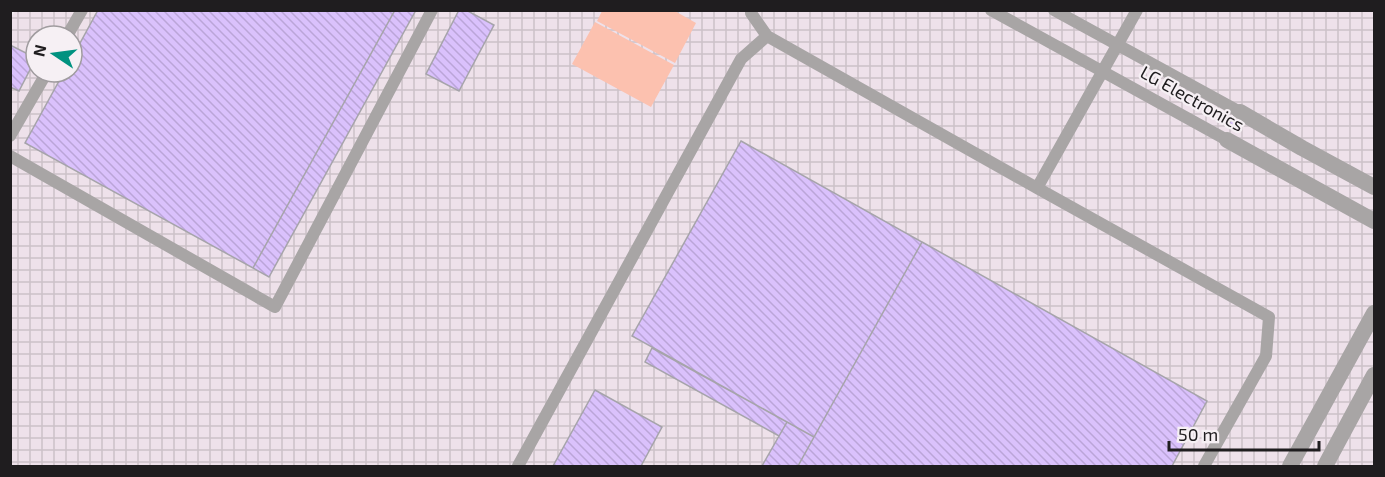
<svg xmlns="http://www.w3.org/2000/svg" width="1385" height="477" viewBox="0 0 1385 477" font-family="'Exo 2',sans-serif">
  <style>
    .industrial { fill: url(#industrial-grid); fill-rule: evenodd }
    .pitch { fill: #fcc1af }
    .building { fill: url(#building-back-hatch); stroke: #a6a4aa; stroke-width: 1.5 }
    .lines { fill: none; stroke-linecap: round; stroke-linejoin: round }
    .service { stroke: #a8a5a5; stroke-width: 12 }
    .minor { stroke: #a8a5a5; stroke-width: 16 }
    .tertiary { stroke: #a8a5a5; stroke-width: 16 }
    .labels { text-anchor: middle; stroke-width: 4.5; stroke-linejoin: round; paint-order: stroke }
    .street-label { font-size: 18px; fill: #1f1d1f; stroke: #f6f0f4 }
  </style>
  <defs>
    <pattern id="industrial-grid" width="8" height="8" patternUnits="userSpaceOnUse" patternTransform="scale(1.5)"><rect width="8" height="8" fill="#eee1ea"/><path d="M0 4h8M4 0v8" fill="none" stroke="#ccc1c8"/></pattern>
    <pattern id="building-back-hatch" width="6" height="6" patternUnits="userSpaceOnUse" patternTransform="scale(1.5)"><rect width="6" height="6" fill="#dac1fc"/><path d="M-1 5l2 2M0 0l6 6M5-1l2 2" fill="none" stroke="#bba5d8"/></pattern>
  </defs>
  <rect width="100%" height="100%" fill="#f6f0f4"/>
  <path class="industrial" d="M16 10 1374 11V466H11L10 18ZM36 36H72V72H36Z"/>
  <path class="pitch" d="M673 10 696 23 675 63 597 21 602 11Z
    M595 22 674 65 651 107 572 64Z"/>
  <path class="building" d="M98 10H395L253 268 25 143 64 72H72V58Z
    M395 10H416L269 277 253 268Z
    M459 10H466L494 25 459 91 426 74Z
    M10 45 36 58 19 91 10 87Z
    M1231 120 1237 123 1233 130 1227 127Z
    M741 141 922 242 814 437 632 336Z
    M922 242 1207 401 1172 466H798Z
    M652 348 787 422 779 436 645 362Z
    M595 390 662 427 641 466H553Z
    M787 422 814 437 798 466H762Z"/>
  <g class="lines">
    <path class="service" d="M991 10 1227 140
      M1054 10 1240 112
      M751 13 767 36
      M67 36 82 10
      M10 136 47 72
      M10 156 275 307 432 10
      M1037 188 1137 10
      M518 466 741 59 767 36 1037 188 1269 317 1266 356 1204 466"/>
    <path class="minor" d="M1240 112 1302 148 1374 187
      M1227 140 1374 221"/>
    <path class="tertiary" d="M1290 466 1374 313
      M1325 466 1374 375"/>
  </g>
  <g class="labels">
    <g class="street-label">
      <text transform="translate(1192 99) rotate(29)" y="6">LG Electronics</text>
    </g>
  </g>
  <rect width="1385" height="477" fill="none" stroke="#1f1d1f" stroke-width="24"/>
  <g transform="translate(54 54) rotate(283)"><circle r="28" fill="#f6f0f4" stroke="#a09c9f" stroke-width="1.5"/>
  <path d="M0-4.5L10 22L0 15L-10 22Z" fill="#009280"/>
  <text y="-9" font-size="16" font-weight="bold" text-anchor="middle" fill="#1f1d1f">N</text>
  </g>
  <path d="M1169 441v9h150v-9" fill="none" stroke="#1f1d1f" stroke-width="3"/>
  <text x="1178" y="441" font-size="18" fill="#1f1d1f" stroke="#f6f0f4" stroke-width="4.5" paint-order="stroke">50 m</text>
</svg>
